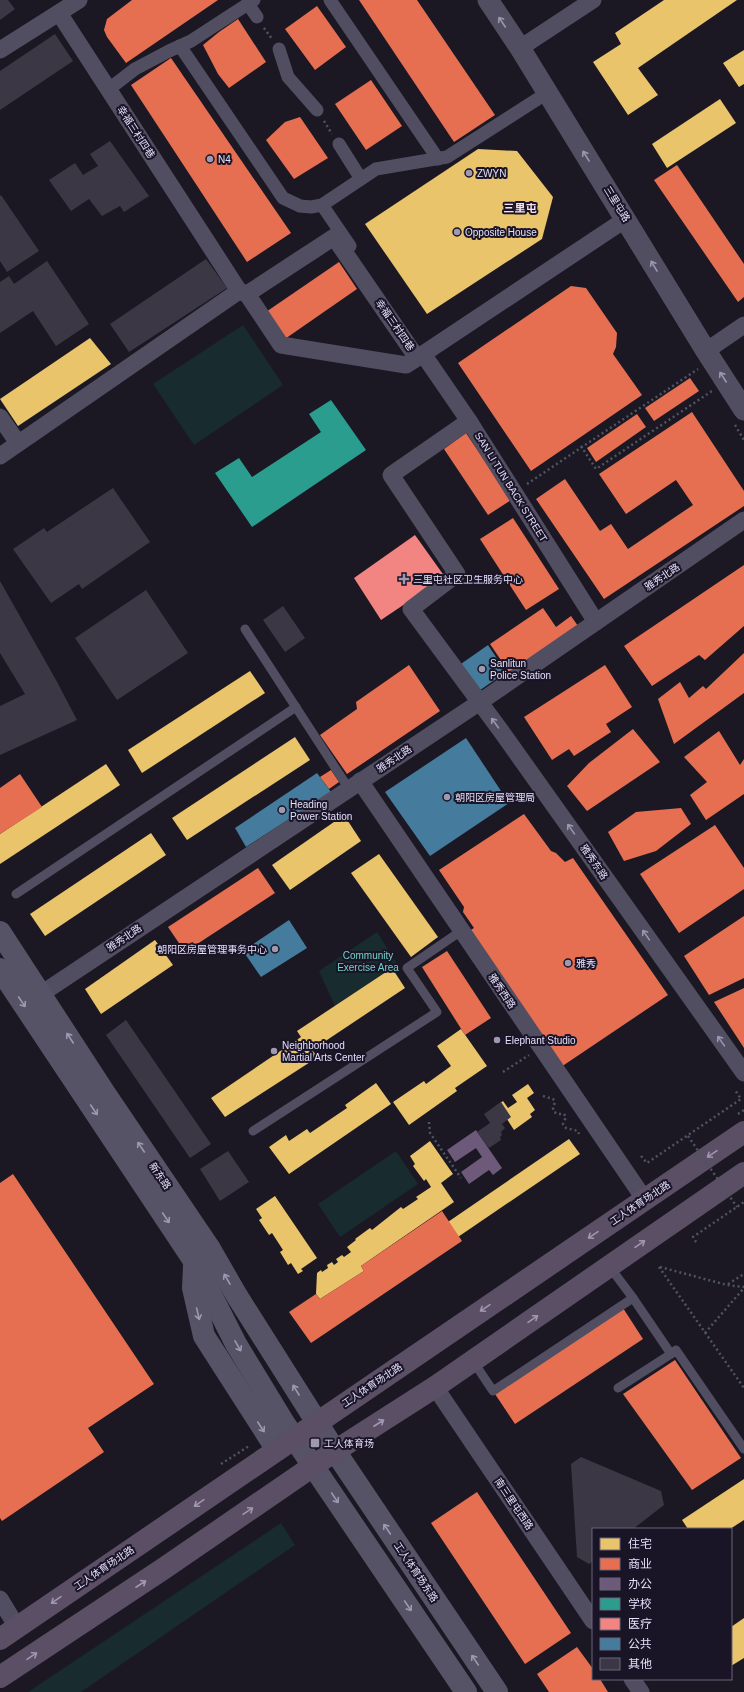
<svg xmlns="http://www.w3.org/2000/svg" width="744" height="1692" font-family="Helvetica,'Noto Sans SC',sans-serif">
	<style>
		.green { fill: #182b2f }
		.homes { fill: #e9c46a }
		.shops { fill: #e76f51 }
		.offices { fill: #6d597a }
		.schools { fill: #2a9d8f }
		.health { fill: #f28482 }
		.public { fill: #457b9d }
		.building { fill: #3b3744 }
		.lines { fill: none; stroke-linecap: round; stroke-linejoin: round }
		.path { stroke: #4d5562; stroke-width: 2.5; stroke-dasharray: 2 3; stroke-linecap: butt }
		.service { stroke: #524e62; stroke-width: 9 }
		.pedestrian { stroke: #524e62; stroke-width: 13 }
		.minor { stroke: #524e62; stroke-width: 17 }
		.tertiary { stroke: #524e62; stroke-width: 21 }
		.secondary { stroke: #565367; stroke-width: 22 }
		.primary { stroke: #5b4f66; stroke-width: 22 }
		.path-bridge { stroke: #4d5562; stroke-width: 2.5; stroke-dasharray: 2 3; stroke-linecap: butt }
		.oneway { stroke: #9c96ae }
		.oneway2 { stroke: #9e99b1 }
		.oneway3 { stroke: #a097b0 }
		.poi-dot { fill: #9e99af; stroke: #1a1427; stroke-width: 1.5 }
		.labels { text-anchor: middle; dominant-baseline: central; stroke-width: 4; stroke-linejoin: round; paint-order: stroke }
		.street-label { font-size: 10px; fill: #e5dffb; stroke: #1a1427 }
		.poi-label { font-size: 10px; fill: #e5dffb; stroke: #1a1427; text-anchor: start }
		.park-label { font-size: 10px; fill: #73d2c7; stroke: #1a1427 }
		.neighbourhood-label { font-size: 11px; font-weight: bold; fill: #fbe0ee; stroke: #1a1427 }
	</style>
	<rect width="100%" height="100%" fill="#1b1823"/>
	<!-- green -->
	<g class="green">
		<path d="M243 325 283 385 194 445 153 384Z"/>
		<path d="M377 932 397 964 335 1006 319 971Z"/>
		<path d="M396 1151 418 1184 340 1237 318 1204Z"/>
		<path d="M281 1523 295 1545 81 1692H28Z"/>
	</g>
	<!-- homes -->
	<g class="homes">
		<path d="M664 0H737L638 68 658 95 628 115 593 62 621 44 615 33Z"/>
		<path d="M744 50V84L739 87 723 63Z"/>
		<path d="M720 99 736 123 667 168 652 144Z"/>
		<path d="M478 149 517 151 553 197 542 239 427 314 365 224Z"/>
		<path d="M90 338 111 364 18 426 0 399Z"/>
		<path d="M250 671 265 693 142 773 128 750Z"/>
		<path d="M295 737 310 760 187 840 172 818Z"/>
		<path d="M106 764 120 785 0 864V834Z"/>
		<path d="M344 815 361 841 290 890 272 865Z"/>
		<path d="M151 833 166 855 45 936 30 914Z"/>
		<path d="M379 854 438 937 411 957 351 873Z"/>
		<path d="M155 940 173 965 101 1014 85 989Z"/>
		<path d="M392 968 405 988 312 1050 318 1057 225 1117 211 1098 301 1037 297 1031Z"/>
		<path d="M461 1029 487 1066 455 1088 457 1091 409 1125 393 1102 424 1081 426 1084 451 1066 437 1046Z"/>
		<path d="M376 1083 391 1104 289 1174 269 1147 286 1135 289 1141 307 1129 310 1133 347 1108 345 1105Z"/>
		<path d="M528 1084 534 1093 527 1098 535 1110 530 1114 532 1117 514 1130 503 1113 497 1117 492 1109 503 1101 508 1108 517 1102 512 1095Z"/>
		<path d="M569 1139 580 1154 455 1239 445 1224Z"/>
		<path d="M430 1141 453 1174 441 1183 454 1202 361 1266 364 1271 320 1299 316 1294 317 1273 321 1270 322 1272 328 1268 327 1265 332 1262 334 1265 338 1262 336 1259 342 1255 344 1257 351 1252 347 1247 356 1240 355 1239 370 1228 372 1230 401 1207 403 1209 418 1199 416 1197 431 1187 426 1179 424 1181 413 1166 415 1164 410 1156Z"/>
		<path d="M275 1196 317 1258 301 1269 303 1271 298 1274 291 1263 288 1265 280 1252 283 1250 272 1233 269 1235 259 1220 262 1218 256 1209Z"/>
		<path d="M744 1479V1520L730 1529H688L682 1520Z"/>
		<path d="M744 1618V1658L731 1666V1627Z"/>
	</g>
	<!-- shops -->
	<g class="shops">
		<path d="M132 0H218L126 63 107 37 104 30 107 19Z"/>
		<path d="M359 0H417L495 115 454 142Z"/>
		<path d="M317 6 346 47 315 70 285 29Z"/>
		<path d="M238 19 266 62 229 88 218 74 203 45 219 32Z"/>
		<path d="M171 58 291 233 247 262 131 85Z"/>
		<path d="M371 80 402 126 366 150 335 104Z"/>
		<path d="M300 117 328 158 294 179 266 140 285 122Z"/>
		<path d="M677 165 744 264V297L738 302 654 180Z"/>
		<path d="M339 262 357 289 282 341 263 314Z"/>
		<path d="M571 286 586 288 617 333 616 347 613 354 642 395 531 471 458 363Z"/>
		<path d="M690 378 699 391 654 421 645 408Z"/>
		<path d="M692 412 744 491V506L604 599 536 499 565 479 600 531 611 524 628 549 693 505 676 480 626 514 599 474Z"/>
		<path d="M637 414 646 427 596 462 587 448Z"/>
		<path d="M466 433 511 500 488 515 444 449Z"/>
		<path d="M513 518 559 589 526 610 480 539Z"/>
		<path d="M744 565V626L705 660 699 655 652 686 624 646Z"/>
		<path d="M543 608 556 627 571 616 578 626 509 672 490 644Z"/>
		<path d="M744 653V693L674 744 658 699 680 682 689 698 703 686 706 689Z"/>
		<path d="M409 665 440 711 347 774 320 735 357 709 356 702Z"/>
		<path d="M605 665 632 707 606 724 611 732 574 756 569 749 552 760 524 717Z"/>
		<path d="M633 729 660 762 587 811 567 786 589 763Z"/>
		<path d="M719 731 740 765 744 759V794L706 820 690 795 707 782 684 757Z"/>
		<path d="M331 770 339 782 329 789 320 777Z"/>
		<path d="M20 774 42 807 0 834V788Z"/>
		<path d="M681 808 691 824 656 851 624 861 608 832 636 812Z"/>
		<path d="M524 814 551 851 556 853 565 862 573 858 668 995 561 1067 469 931 474 928 463 912 464 907 439 870Z"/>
		<path d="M715 825 744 868V889L679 933 640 874Z"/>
		<path d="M258 868 275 893 185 952 168 927Z"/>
		<path d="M744 916V978L709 995 684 956Z"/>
		<path d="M447 951 491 1018 465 1035 422 967Z"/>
		<path d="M744 988V1048L714 1002Z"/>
		<path d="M13 1174 154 1384 88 1428 104 1452 2 1521 0 1518V1183Z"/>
		<path d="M442 1211 462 1241 311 1343 289 1312 316 1294 320 1299 364 1271 361 1266Z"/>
		<path d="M623 1308 643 1339 515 1424 495 1394Z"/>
		<path d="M675 1360 741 1458 692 1490 623 1394Z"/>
		<path d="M477 1492 571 1633 525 1664 431 1523Z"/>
		<path d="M577 1647 593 1669V1679H600L608 1692H549L537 1674Z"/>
	</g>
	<!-- offices -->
	<path class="offices" d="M476 1130 502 1168 493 1175 489 1170 469 1184 461 1172 482 1157 476 1148 455 1162 447 1150Z"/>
	<!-- schools -->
	<path class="schools" d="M331 400 366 450 252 527 215 473 239 458 252 477 321 432 309 414Z"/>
	<!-- health -->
	<path class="health" d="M415 535 445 577 381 620 354 578Z"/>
	<!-- public -->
	<g class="public">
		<path d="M488 645 506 672 476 693 458 666Z"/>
		<path d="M466 738 509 803 430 856 385 792Z"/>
		<path d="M317 773 331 792 246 847 235 828Z"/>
		<path d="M289 920 307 948 261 977 243 951Z"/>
	</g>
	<!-- building -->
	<g class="building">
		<path d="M0 0H8L15 9 0 20Z"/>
		<path d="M55 34 73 61 0 110V71Z"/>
		<path d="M110 141 149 196 124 212 120 206 102 216 89 199 71 211 49 180 75 163 83 175 98 166 90 154Z"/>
		<path d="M1 195 39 251 7 272 0 261V196Z"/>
		<path d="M206 259 227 288 129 352 110 324Z"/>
		<path d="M47 261 89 324 56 346 33 311 0 333V282L9 276 14 284Z"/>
		<path d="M113 488 150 542 82 589 79 584 51 603 13 549 44 528 47 532Z"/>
		<path d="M0 581 56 680 77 720 0 755V706L25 694 0 653Z"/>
		<path d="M146 590 188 653 117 700 75 638Z"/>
		<path d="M283 606 305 638 285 652 263 620Z"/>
		<path d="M126 1020 211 1144 190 1158 106 1035Z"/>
		<path d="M501 1102 511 1117 502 1124 505 1128 501 1132 502 1135 500 1137 501 1140 489 1148 477 1132 490 1123 484 1114Z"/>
		<path d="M228 1151 249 1182 220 1201 200 1169Z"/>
		<path d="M581 1457 661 1491 664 1505 633 1529H593V1561L589 1564 577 1557 571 1464Z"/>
	</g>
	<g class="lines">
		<!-- path -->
		<g class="path">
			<path d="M264 28 272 39"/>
			<path d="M324 121 332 134"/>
			<path d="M735 425 744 440"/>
			<path d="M581 446 596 469 712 391"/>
			<path d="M527 484 698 369"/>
			<path d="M503 1072 529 1055"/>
			<path d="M543 1096 553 1099 555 1102 553 1108 554 1112 558 1114H564L566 1117 563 1124 566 1128 578 1131 579 1134"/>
			<path d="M738 1114 744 1110"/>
			<path d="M429 1122 430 1133 461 1178"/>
			<path d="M641 1156 647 1163 741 1099 735 1090"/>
			<path d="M696 1242 693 1237 744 1202"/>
			<path d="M659 1267 744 1388"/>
			<path d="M660 1267 727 1285 744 1287"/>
			<path d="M728 1284 744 1274"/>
			<path d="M705 1333 744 1288"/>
			<path d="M221 1464 249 1446"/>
		</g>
		<!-- service -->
		<g class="service">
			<path d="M245 629 349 789"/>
			<path d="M16 894 296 707"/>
			<path d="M253 1131 437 1012 407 968 461 931"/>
			<path d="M671 1354 676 1350 744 1449"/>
			<path d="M473 1361 493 1391 633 1298 609 1266"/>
			<path d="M618 1388 671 1354 633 1298"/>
		</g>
		<!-- pedestrian -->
		<g class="pedestrian">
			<path d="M330 0 438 159"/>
			<path d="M248 4 257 17"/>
			<path d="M180 46 283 198 300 206 311 207 322 205 376 169 447 157 547 93"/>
			<path d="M279 49 288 77 317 110"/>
			<path d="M109 89 135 69 169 51 191 41 254 0"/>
			<path d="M339 144 361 179"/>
			<path d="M322 205 350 246"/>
		</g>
		<!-- minor -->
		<g class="minor">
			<path d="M59 13 239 291 247 294 334 237 417 358 626 219"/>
			<path d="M520 48 593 0"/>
			<path d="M0 50 79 0"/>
			<path d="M247 294 281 345 406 365 417 358"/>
			<path d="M706 351 744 325"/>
			<path d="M423 354 469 421 596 622"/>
			<path d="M0 417 18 443"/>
			<path d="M469 421 391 475 457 574 411 609 501 731 744 1073"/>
			<path d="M0 456 239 291"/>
			<path d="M360 781 645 1200"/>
			<path d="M41 994 480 702 744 520"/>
			<path d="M435 1387 593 1621"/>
			<path d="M0 1599 17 1627"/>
			<path d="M632 1679 641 1692"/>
		</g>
		<!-- tertiary -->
		<path class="tertiary" d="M488 0 520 48 706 351 744 410"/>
		<!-- secondary -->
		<g class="secondary">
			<path d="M0 932 104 1092 210 1249 237 1296 335 1451 497 1692"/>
			<path d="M0 969 194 1261 236 1344 284 1423 466 1692"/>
			<path d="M194 1266 193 1288 204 1336 277 1450"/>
		</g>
		<!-- primary -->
		<g class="primary">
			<path d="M0 1639 744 1132"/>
			<path d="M0 1677 163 1569 335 1451 435 1387 744 1173"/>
		</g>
		<!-- path-bridge -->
		<path class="path-bridge" d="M688 1136 737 1207"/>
	</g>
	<!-- one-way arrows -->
	<defs><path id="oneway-shaft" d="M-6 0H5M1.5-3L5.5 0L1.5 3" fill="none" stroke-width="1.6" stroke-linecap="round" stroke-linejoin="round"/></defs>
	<g class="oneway">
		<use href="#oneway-shaft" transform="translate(502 22) rotate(-124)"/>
		<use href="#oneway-shaft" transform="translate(586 156) rotate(-122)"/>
		<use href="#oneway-shaft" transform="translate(654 266) rotate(-121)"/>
		<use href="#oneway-shaft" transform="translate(723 377) rotate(-123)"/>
		<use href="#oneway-shaft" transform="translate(495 723) rotate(-126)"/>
		<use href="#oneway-shaft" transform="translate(571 829) rotate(-125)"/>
		<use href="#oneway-shaft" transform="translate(646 935) rotate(-125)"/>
		<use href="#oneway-shaft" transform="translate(721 1041) rotate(-125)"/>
	</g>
	<g class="oneway2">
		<use href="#oneway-shaft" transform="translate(22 1002) rotate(56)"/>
		<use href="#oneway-shaft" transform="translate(70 1038) rotate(-123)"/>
		<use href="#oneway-shaft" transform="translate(94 1110) rotate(56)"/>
		<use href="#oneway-shaft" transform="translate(141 1147) rotate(-124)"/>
		<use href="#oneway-shaft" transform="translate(166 1218) rotate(56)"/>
		<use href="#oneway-shaft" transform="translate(227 1279) rotate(-120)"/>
		<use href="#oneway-shaft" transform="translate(198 1314) rotate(77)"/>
		<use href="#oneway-shaft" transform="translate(238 1346) rotate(60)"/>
		<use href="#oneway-shaft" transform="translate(296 1390) rotate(-122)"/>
		<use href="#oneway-shaft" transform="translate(261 1427) rotate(57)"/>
		<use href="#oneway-shaft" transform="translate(335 1498) rotate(56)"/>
		<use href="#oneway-shaft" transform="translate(387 1529) rotate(-124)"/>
		<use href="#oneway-shaft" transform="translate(408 1606) rotate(56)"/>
		<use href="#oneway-shaft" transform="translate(475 1660) rotate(-124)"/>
	</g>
	<g class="oneway3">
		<use href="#oneway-shaft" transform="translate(712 1154) rotate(146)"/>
		<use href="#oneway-shaft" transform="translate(593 1235) rotate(146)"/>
		<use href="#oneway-shaft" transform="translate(640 1244) rotate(-35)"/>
		<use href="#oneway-shaft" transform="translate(485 1308) rotate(146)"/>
		<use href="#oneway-shaft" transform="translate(533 1319) rotate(-35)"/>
		<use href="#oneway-shaft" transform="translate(379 1423) rotate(-33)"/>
		<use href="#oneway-shaft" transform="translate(199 1503) rotate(145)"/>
		<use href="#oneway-shaft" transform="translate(248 1511) rotate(-34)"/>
		<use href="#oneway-shaft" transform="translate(141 1584) rotate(-33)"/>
		<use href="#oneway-shaft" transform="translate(56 1600) rotate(145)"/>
		<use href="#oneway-shaft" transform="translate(32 1656) rotate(-34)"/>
	</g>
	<!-- markers -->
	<g class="poi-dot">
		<circle cx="210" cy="159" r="4"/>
		<circle cx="469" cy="173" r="4"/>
		<circle cx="457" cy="232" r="4"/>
		<path d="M402 573h4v4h4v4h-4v4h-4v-4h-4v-4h4z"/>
		<circle cx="482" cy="669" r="4"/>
		<circle cx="447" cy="797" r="4"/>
		<circle cx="282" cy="810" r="4"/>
		<circle cx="275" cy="949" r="4"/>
		<circle cx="568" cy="963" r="4"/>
		<circle cx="497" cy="1040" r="4"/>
		<circle cx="274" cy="1051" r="4"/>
		<rect x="310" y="1438" width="10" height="10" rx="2"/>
	</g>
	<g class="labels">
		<!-- street labels -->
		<g class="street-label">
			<text transform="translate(136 132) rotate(57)">幸福三村四巷</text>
			<text transform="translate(617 204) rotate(58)">三里屯路</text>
			<text transform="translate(395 325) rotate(55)">幸福三村四巷</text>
			<text transform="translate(511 487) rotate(58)">SAN LI TUN BACK STREET</text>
			<text transform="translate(662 577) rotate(-34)">雅秀北路</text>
			<text transform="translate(394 759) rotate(-34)">雅秀北路</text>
			<text transform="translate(594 862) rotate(55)">雅秀东路</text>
			<text transform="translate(124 938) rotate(-34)">雅秀北路</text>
			<text transform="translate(502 991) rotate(56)">雅秀西路</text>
			<text transform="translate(160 1176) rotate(56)">新东路</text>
			<text transform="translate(640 1203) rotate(-34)">工人体育场北路</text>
			<text transform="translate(372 1385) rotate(-34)">工人体育场北路</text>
			<text transform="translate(514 1504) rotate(56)">南三里屯西路</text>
			<text transform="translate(104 1568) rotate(-34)">工人体育场北路</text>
			<text transform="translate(416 1572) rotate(56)">工人体育场东路</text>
		</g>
		<!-- poi labels -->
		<g class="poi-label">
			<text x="218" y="159">N4</text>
			<text x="477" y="173">ZWYN</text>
			<text x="465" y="232">Opposite House</text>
			<text x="413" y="579">三里屯社区卫生服务中心</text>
			<text x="490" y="663">Sanlitun<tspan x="490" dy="12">Police Station</tspan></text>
			<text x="455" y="797">朝阳区房屋管理局</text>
			<text x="290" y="804">Heading<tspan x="290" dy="12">Power Station</tspan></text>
			<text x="267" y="949" text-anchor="end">朝阳区房屋管理事务中心</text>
			<text x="576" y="963">雅秀</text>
			<text x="505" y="1040">Elephant Studio</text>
			<text x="282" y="1045">Neighborhood<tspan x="282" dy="12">Martial Arts Center</tspan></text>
			<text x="324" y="1443">工人体育场</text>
		</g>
		<!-- park labels -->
		<g class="park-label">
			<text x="368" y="955">Community<tspan x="368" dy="12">Exercise Area</tspan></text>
		</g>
		<!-- neighbourhood labels -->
		<g class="neighbourhood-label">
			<text x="520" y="208">三里屯</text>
		</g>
	</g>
	<!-- legend -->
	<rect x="592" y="1528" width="140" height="152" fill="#1a1427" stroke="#6b657c"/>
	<rect x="600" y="1538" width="20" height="12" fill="#e9c46a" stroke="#6b657c"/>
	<text x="628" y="1548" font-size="12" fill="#e5dffb">住宅</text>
	<rect x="600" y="1558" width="20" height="12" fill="#e76f51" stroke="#6b657c"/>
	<text x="628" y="1568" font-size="12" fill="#e5dffb">商业</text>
	<rect x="600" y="1578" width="20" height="12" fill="#6d597a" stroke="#6b657c"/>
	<text x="628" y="1588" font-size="12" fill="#e5dffb">办公</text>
	<rect x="600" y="1598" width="20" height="12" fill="#2a9d8f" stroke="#6b657c"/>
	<text x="628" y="1608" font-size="12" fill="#e5dffb">学校</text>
	<rect x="600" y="1618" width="20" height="12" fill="#f28482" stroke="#6b657c"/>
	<text x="628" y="1628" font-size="12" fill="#e5dffb">医疗</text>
	<rect x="600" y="1638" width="20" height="12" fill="#457b9d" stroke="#6b657c"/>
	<text x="628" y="1648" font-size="12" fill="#e5dffb">公共</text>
	<rect x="600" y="1658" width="20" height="12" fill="#3b3744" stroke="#6b657c"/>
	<text x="628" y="1668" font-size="12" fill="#e5dffb">其他</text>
</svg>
